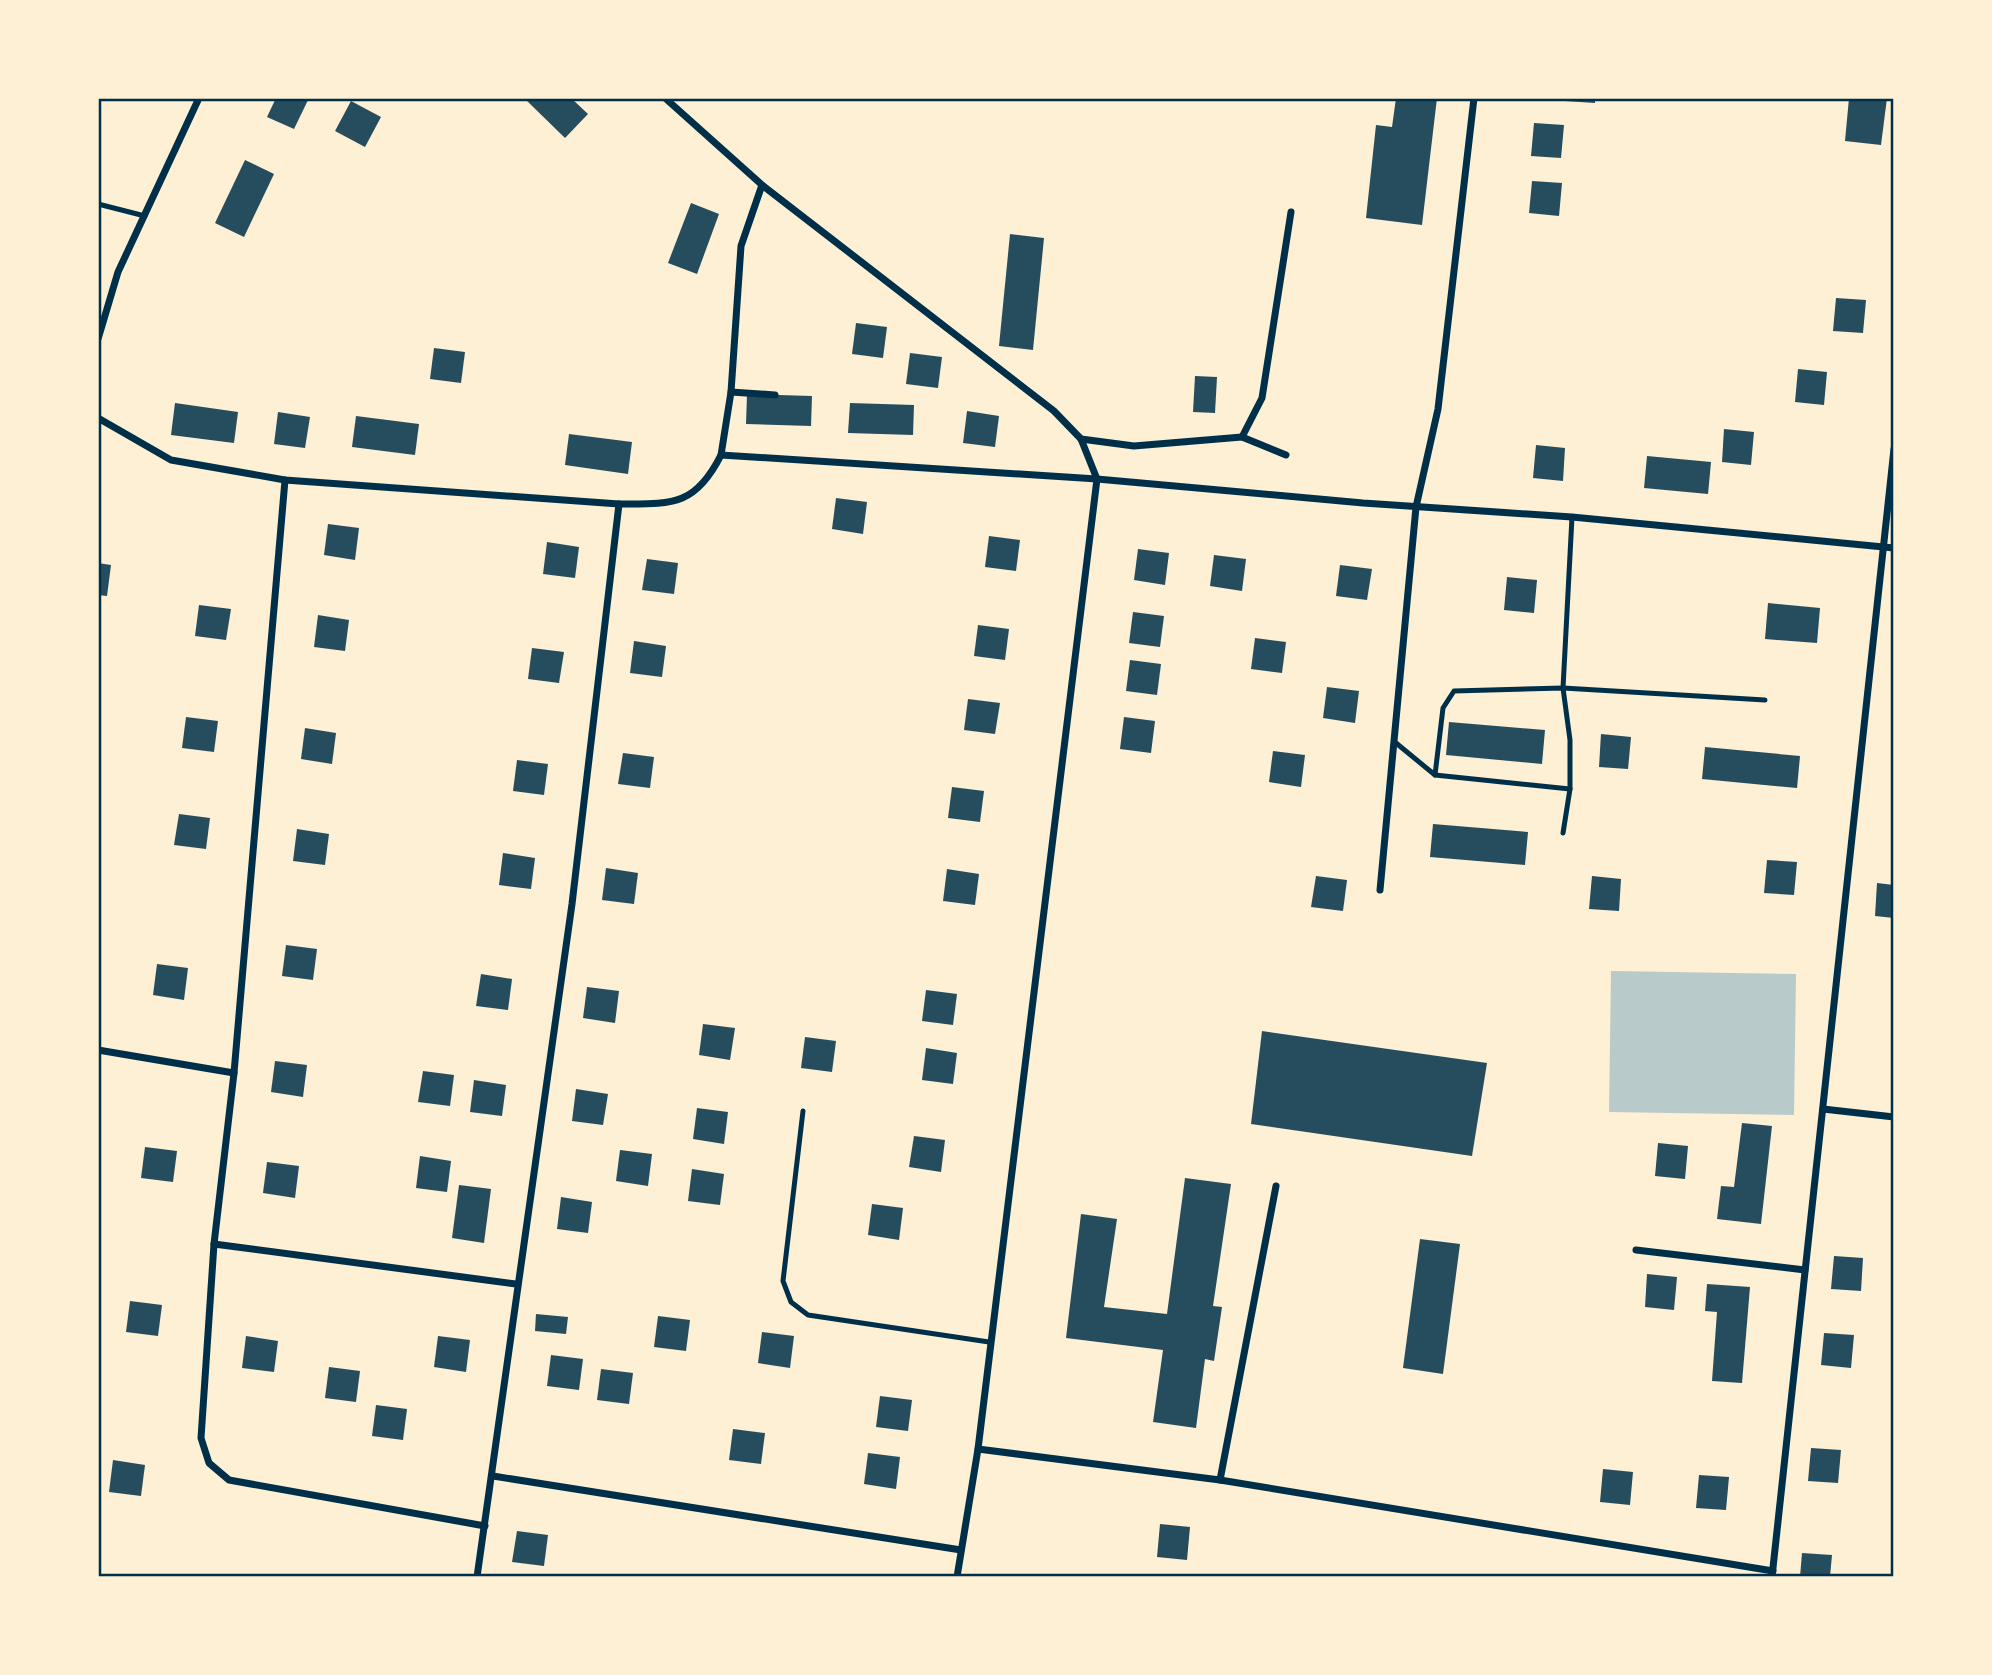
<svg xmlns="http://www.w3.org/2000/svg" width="1992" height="1675" font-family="'PT Sans',sans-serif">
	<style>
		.green { fill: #b9caca }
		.building { fill: #264d5e }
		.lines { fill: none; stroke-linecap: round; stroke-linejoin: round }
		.service { stroke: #003049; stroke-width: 5 }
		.minor { stroke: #003049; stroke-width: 7 }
		.neatline { fill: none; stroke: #003049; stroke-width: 2.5 }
	</style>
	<rect width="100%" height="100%" fill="#fdf0d5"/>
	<!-- green -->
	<path class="green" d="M1611 971 1796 974 1794 1115 1609 1112Z"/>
	<!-- building -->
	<g class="building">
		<path d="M276 98H309L294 129 267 117Z"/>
		<path d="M524 98H571L588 114 565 138Z"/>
		<path d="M1396 98H1437L1422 225 1366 218 1376 125 1392 127Z"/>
		<path d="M1565 98H1595V103L1565 101Z"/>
		<path d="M1849 98H1887L1881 145 1845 141Z"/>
		<path d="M351 101 381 117 365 147 335 131Z"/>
		<path d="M1534 123 1564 125 1561 158 1531 156Z"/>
		<path d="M245 160 274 174 244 237 215 223Z"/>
		<path d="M1532 181 1562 183 1559 216 1529 213Z"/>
		<path d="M691 203 719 214 697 274 668 263Z"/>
		<path d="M1010 234 1044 238 1033 350 999 346Z"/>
		<path d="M1836 298 1866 300 1863 333 1833 331Z"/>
		<path d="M856 323 887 327 883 358 852 354Z"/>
		<path d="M434 348 465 352 461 383 430 379Z"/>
		<path d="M910 353 942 357 938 388 906 384Z"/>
		<path d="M1798 369 1827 372 1824 405 1795 402Z"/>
		<path d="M1195 376 1217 377 1215 413 1193 412Z"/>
		<path d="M747 394 812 396 811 426 746 424Z"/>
		<path d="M175 403 238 412 234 443 171 435Z"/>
		<path d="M850 403 914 405 913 435 848 433Z"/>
		<path d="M967 411 999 416 995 447 963 443Z"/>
		<path d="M278 412 310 417 305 448 274 444Z"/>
		<path d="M356 416 419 424 415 455 352 447Z"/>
		<path d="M1724 429 1754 432 1751 465 1722 462Z"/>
		<path d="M569 434 632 442 628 474 565 465Z"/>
		<path d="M1536 445 1565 448 1563 481 1533 478Z"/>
		<path d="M1647 456 1711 462 1708 494 1644 488Z"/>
		<path d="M836 498 867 502 863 534 832 529Z"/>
		<path d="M328 524 359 528 355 560 324 555Z"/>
		<path d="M989 536 1020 540 1016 571 985 567Z"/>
		<path d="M547 542 579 547 575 578 543 574Z"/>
		<path d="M1138 549 1169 553 1165 585 1134 580Z"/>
		<path d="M1214 555 1246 559 1242 591 1210 586Z"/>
		<path d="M647 559 678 563 674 594 642 590Z"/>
		<path d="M98 563 111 565 107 596 98 595Z"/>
		<path d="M1340 565 1372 569 1367 600 1336 596Z"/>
		<path d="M1507 577 1537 580 1534 613 1504 610Z"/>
		<path d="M1768 603 1820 608 1817 643 1765 639Z"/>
		<path d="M199 605 231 609 226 640 195 636Z"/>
		<path d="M1133 612 1164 616 1160 647 1129 643Z"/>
		<path d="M318 615 349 620 345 651 314 647Z"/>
		<path d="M978 625 1009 629 1005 660 974 656Z"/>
		<path d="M1255 638 1286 642 1282 673 1251 669Z"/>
		<path d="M634 641 666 646 662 677 630 673Z"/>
		<path d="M532 648 564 652 559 683 528 679Z"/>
		<path d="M1130 660 1161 664 1157 695 1126 691Z"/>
		<path d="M1327 687 1359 691 1355 723 1323 718Z"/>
		<path d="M968 699 1000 703 995 734 964 730Z"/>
		<path d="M186 717 218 721 214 752 182 748Z"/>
		<path d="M1124 717 1155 721 1151 753 1120 749Z"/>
		<path d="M1449 722 1545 730 1542 764 1446 755Z"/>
		<path d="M305 728 336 733 332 764 301 759Z"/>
		<path d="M1601 734 1631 737 1628 769 1599 767Z"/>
		<path d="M1705 747 1800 756 1797 788 1702 779Z"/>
		<path d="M1273 751 1305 755 1301 787 1269 782Z"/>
		<path d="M623 753 654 757 650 788 618 784Z"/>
		<path d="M517 760 548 764 544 795 513 791Z"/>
		<path d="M952 787 984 791 980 822 948 818Z"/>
		<path d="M179 814 210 818 206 849 174 845Z"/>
		<path d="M1433 824 1528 832 1525 865 1430 857Z"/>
		<path d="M297 829 329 834 325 865 293 861Z"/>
		<path d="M503 853 535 858 531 889 499 885Z"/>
		<path d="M1767 860 1797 862 1794 895 1764 893Z"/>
		<path d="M606 868 638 873 634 904 602 900Z"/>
		<path d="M947 869 979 874 975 905 943 901Z"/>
		<path d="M1316 876 1347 880 1343 911 1311 907Z"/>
		<path d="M1592 876 1621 879 1619 911 1589 909Z"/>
		<path d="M1877 883 1894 885V918L1875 916Z"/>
		<path d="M286 945 317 949 313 980 282 976Z"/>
		<path d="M157 964 188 968 184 1000 153 995Z"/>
		<path d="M481 974 512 979 508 1010 476 1006Z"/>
		<path d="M587 987 619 991 615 1023 583 1018Z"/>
		<path d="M926 990 957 994 953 1025 922 1021Z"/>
		<path d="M703 1024 735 1028 730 1060 699 1055Z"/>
		<path d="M1262 1031 1487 1063 1472 1156 1251 1124Z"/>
		<path d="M805 1037 836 1041 832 1072 801 1068Z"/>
		<path d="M926 1048 957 1053 953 1084 922 1080Z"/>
		<path d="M275 1061 307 1065 303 1097 271 1092Z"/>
		<path d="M423 1071 454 1075 450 1106 418 1102Z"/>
		<path d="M474 1080 506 1085 502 1116 470 1112Z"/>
		<path d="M576 1089 608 1094 603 1125 572 1121Z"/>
		<path d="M697 1108 728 1112 724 1144 693 1139Z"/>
		<path d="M1742 1123 1772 1126 1761 1224 1717 1219 1721 1186 1734 1187Z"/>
		<path d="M914 1136 945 1140 941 1172 909 1167Z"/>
		<path d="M1658 1143 1688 1146 1685 1179 1655 1176Z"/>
		<path d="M145 1147 177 1151 173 1182 141 1178Z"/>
		<path d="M620 1150 652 1154 648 1186 616 1181Z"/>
		<path d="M420 1156 451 1161 447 1192 416 1188Z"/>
		<path d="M267 1162 299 1166 295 1198 263 1193Z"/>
		<path d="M692 1169 724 1174 720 1205 688 1201Z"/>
		<path d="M1185 1178 1231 1184 1213 1306 1222 1307 1214 1361 1205 1359 1196 1428 1153 1422 1163 1350 1066 1338 1081 1214 1117 1219 1104 1307 1167 1314Z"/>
		<path d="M459 1185 491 1189 484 1243 452 1238Z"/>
		<path d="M561 1197 592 1202 588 1233 557 1229Z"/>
		<path d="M872 1204 903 1208 899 1240 868 1235Z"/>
		<path d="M1420 1239 1460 1244 1443 1374 1403 1368Z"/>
		<path d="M1834 1256 1863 1258 1861 1291 1831 1289Z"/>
		<path d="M1647 1274 1677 1277 1674 1310 1645 1307Z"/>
		<path d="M1707 1284 1750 1287 1742 1383 1712 1381 1717 1312 1705 1311Z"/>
		<path d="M130 1301 162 1305 158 1336 126 1332Z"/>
		<path d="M536 1314 568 1317 566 1334 535 1331Z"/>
		<path d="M658 1316 690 1320 686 1351 654 1347Z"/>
		<path d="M762 1332 794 1336 790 1368 758 1363Z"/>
		<path d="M1824 1333 1854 1335 1851 1368 1821 1365Z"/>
		<path d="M246 1336 278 1341 274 1372 242 1368Z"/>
		<path d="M438 1336 470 1340 466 1372 434 1367Z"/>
		<path d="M551 1355 583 1359 579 1390 547 1386Z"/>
		<path d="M329 1367 360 1371 356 1402 325 1398Z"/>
		<path d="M601 1369 633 1373 629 1404 597 1400Z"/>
		<path d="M880 1396 912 1400 908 1431 876 1427Z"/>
		<path d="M376 1405 407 1409 403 1440 372 1436Z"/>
		<path d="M733 1429 765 1433 761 1464 729 1460Z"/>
		<path d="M1811 1448 1841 1450 1838 1483 1808 1481Z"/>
		<path d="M868 1453 900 1457 896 1489 864 1484Z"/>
		<path d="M113 1460 145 1465 141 1496 109 1492Z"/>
		<path d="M1603 1469 1633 1472 1630 1505 1600 1502Z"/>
		<path d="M1699 1475 1729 1477 1726 1510 1696 1508Z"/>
		<path d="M1160 1524 1190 1527 1187 1560 1157 1557Z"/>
		<path d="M517 1531 548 1535 544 1566 512 1562Z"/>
		<path d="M1802 1553 1832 1555 1830 1577H1800Z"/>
	</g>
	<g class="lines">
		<!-- service -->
		<g class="service">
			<path d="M98 204 145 216"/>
			<path d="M1396 743 1435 775 1570 789V740L1563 688 1572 517"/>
			<path d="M1435 775 1443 708 1454 691 1563 688 1765 700"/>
			<path d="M1563 833 1570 789"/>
			<path d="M803 1111 783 1281 791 1302 808 1315 989 1342"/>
		</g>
		<!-- minor -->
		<g class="minor">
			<path d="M665 98 762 185 1054 411 1081 439 1097 479 978 1449 957 1577"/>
			<path d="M98 339 118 272 199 98"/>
			<path d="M731 392 775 395"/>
			<path d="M98 418 171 460 285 480 619 504C671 504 695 507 721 455L1097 479 1363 503 1572 517 1894 548"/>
			<path d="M1081 439 1134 446 1242 437"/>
			<path d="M721 455 731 392 741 246 762 185"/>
			<path d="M1286 455 1242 437 1262 398 1291 212"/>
			<path d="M285 480 234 1073 214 1244 201 1438 209 1463 229 1480 485 1526"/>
			<path d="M1380 890 1416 507 1438 409 1474 98"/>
			<path d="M98 1050 234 1073"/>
			<path d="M1823 1109 1894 1117"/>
			<path d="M214 1244 516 1284"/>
			<path d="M1636 1250 1805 1270"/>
			<path d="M978 1449 1220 1480 1773 1571"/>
			<path d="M493 1476 961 1550"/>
			<path d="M1220 1480 1276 1186"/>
			<path d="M477 1577 572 904 619 504"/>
			<path d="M1772 1577 1894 449"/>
		</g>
	</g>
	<!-- border -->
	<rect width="1992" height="1675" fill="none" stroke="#fdf0d5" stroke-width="200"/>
	<rect x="100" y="100" width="1792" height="1475" class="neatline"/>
</svg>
